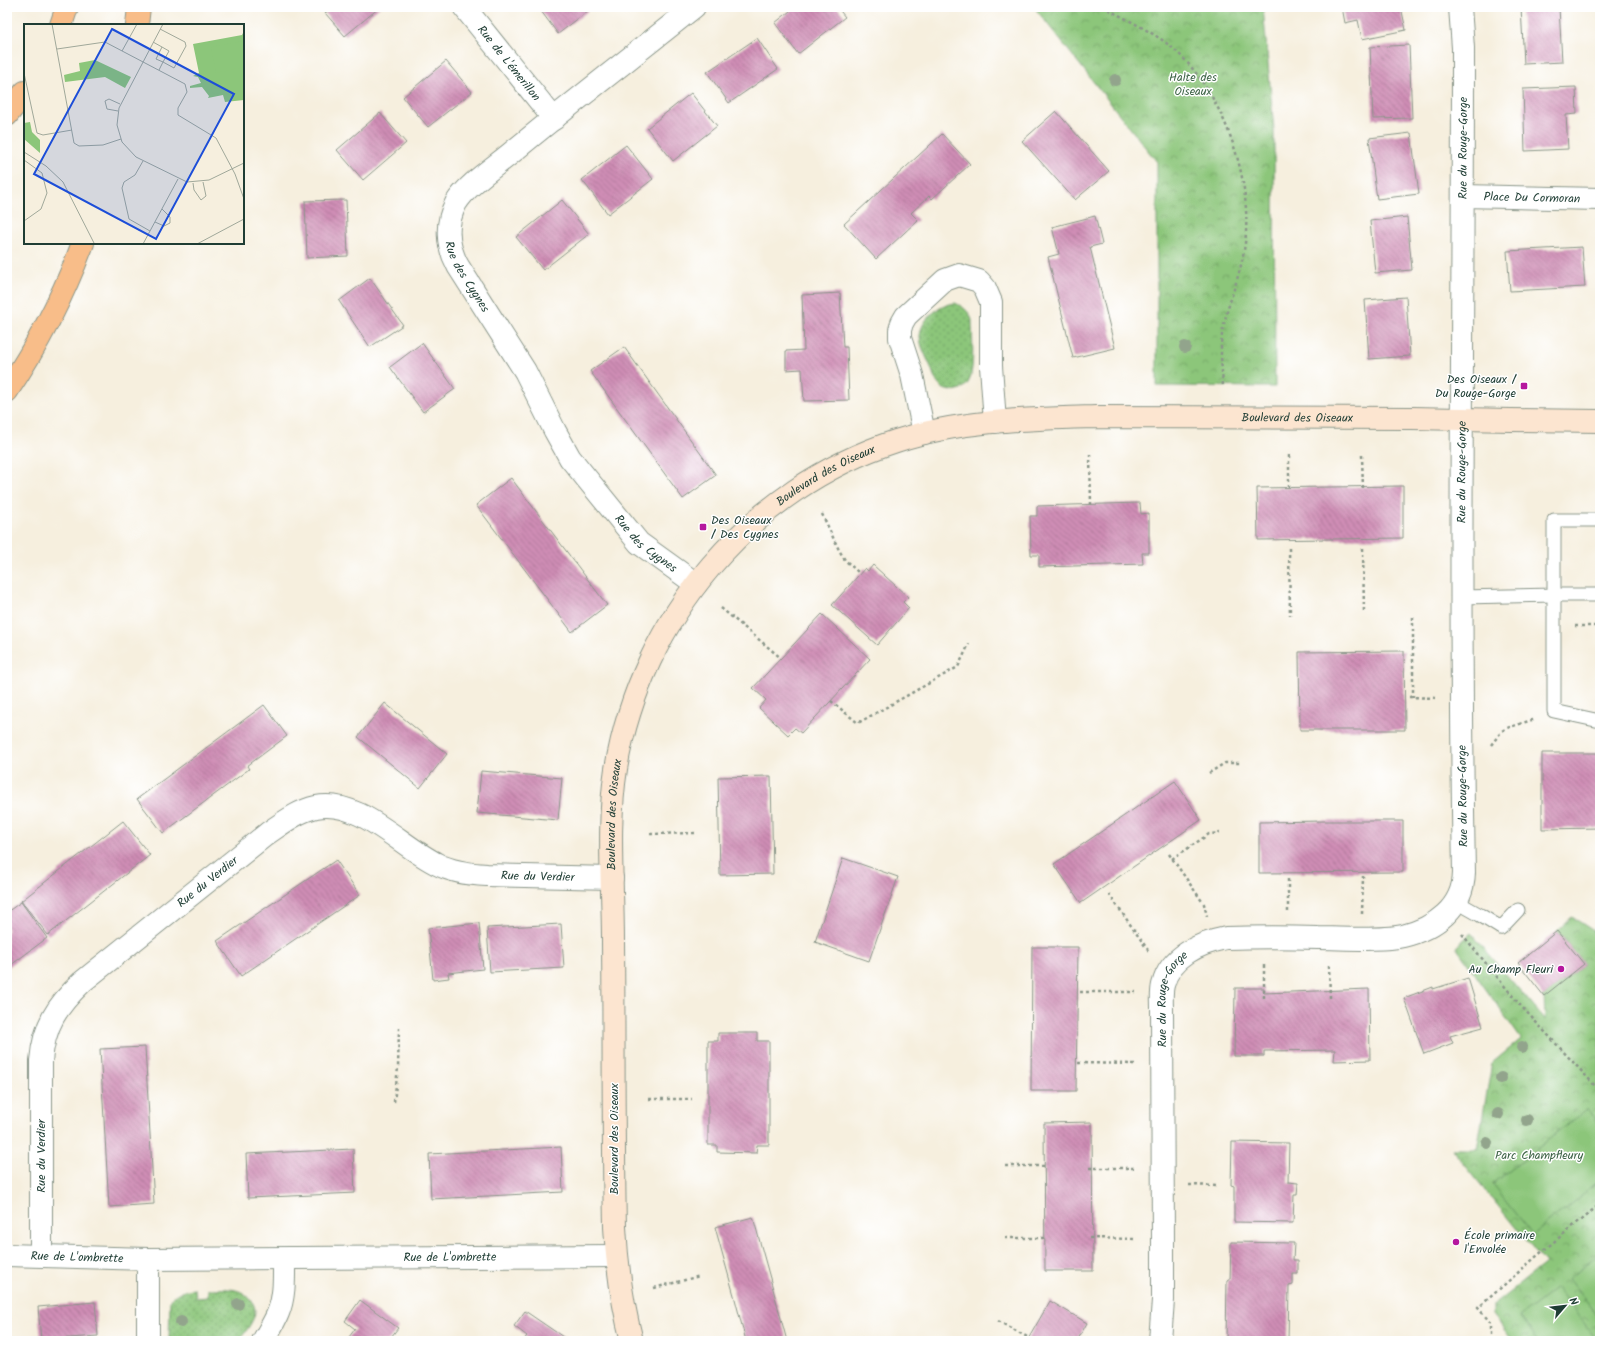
<svg xmlns="http://www.w3.org/2000/svg" width="1607" height="1348" font-family="Kalam,sans-serif">
	<style>
		.grass { fill: url(#grass-dots); stroke: #568257 }
		.park { fill: url(#park-crowns); stroke: #568257 }
		.pitch { fill: #8cc67a; stroke: #568257 }
		.building { fill: url(#building-back-hatch) }
		.lines { fill: none; stroke-linecap: round; stroke-linejoin: round }
		.lane-casing { stroke: #8a9689; stroke-width: 15 }
		.street-casing { stroke: #8a9689; stroke-width: 24 }
		.secondary-casing { stroke: #8a9689; stroke-width: 24 }
		.primary-casing { stroke: #8a9689; stroke-width: 24 }
		.highway-casing { stroke: #8a9689; stroke-width: 24 }
		.path { stroke: #8a9689; stroke-width: 2.5; stroke-dasharray: 3 3; stroke-linecap: butt }
		.lane { stroke: #fff; stroke-width: 13 }
		.street { stroke: #fff; stroke-width: 22 }
		.secondary { stroke: #fce5d0; stroke-width: 22 }
		.primary { stroke: #f8bd89; stroke-width: 22 }
		.highway { stroke: #f8bd89; stroke-width: 22 }
		.tree { fill: #92a48c }
		.poi-dot { fill: #b5179e; stroke: #fff; stroke-width: 1.5 }
		.labels { text-anchor: middle; dominant-baseline: central; stroke-width: 3; stroke-linejoin: round; paint-order: stroke }
		.street-label { font-size: 12px; fill: #1f3d34; stroke: #fff }
		.park-label { font-size: 12px; fill: #406649; stroke: #fff }
		.poi-label { font-size: 12px; fill: #1f3d34; stroke: #fff; text-anchor: end }
		.inset-road { fill: none; stroke: #a0a89a; stroke-width: 1 }
		.view { fill: #1d4ed8; fill-opacity: 0.15; stroke: #1d4ed8; stroke-width: 2 }
		.inset-edge { fill: none; stroke: #1f3d34; stroke-width: 2 }
	</style>
	<defs>
		<pattern id="grass-dots" width="8" height="8" patternUnits="userSpaceOnUse"><rect width="8" height="8" fill="#8cc67a"/><path d="M2 2h.1M6 6h.1" fill="none" stroke="#72a265" stroke-width="1.8" stroke-linecap="round"/></pattern>
		<pattern id="park-crowns" width="20" height="18" patternUnits="userSpaceOnUse"><rect width="20" height="18" fill="#8cc67a"/><path d="M2 6a3 3 0 1 1 6 0M12 15a3 3 0 1 1 6 0" fill="none" stroke="#72a265"/></pattern>
		<pattern id="building-back-hatch" width="6" height="6" patternUnits="userSpaceOnUse"><rect width="6" height="6" fill="#cf8db5"/><path d="M-1 5l2 2M0 0l6 6M5-1l2 2" fill="none" stroke="#a77494"/></pattern>
	</defs>
	<rect width="100%" height="100%" fill="#fff"/>
	<filter id="ink" filterUnits="userSpaceOnUse"><feTurbulence type="fractalNoise" baseFrequency=".025" numOctaves="2"/><feDisplacementMap in="SourceGraphic" scale="8" xChannelSelector="R" yChannelSelector="G"/><feConvolveMatrix kernelMatrix="1 2 1 2 8 2 1 2 1" color-interpolation-filters="sRGB"/></filter>
	<filter id="wash" filterUnits="userSpaceOnUse"><feTurbulence type="fractalNoise" baseFrequency=".012" numOctaves="4" result="noise"/><feDisplacementMap in="SourceGraphic" scale="16" xChannelSelector="R" yChannelSelector="G"/><feGaussianBlur stdDeviation="0.9" result="paint"/><feColorMatrix in="noise" values="0 0 0 0 0 0 0 0 0 0 0 0 0 0 0 0 0 1.4 0 .05"/><feComposite in="paint" operator="in"/></filter>
	<g filter="url(#wash)">
		<rect width="100%" height="100%" fill="#f6efde"/>
		<!-- grass -->
		<g class="grass">
			<path d="M955 303C964 307 969 311 972 320 972 335 975 368 969 381 965 391 949 394 941 387 935 382 933 372 930 365 926 356 920 346 920 336 921 318 940 305 955 303Z"/>
			<path d="M195 1289 196 1298 208 1297V1289C224 1289 240 1286 251 1300 253 1303 255 1307 255 1311 255 1321 244 1333 239 1341H169L170 1300C178 1292 184 1290 195 1289Z"/>
		</g>
		<!-- park -->
		<g class="park">
			<path d="M1034 7H1263L1274 130 1275 387 1157 386V162Z"/>
			<path d="M1572 917 1600 935V1341H1513L1492 1314V1306L1545 1264 1452 1149H1477L1492 1063 1521 1039 1456 947 1471 933 1545 1020 1544 996 1584 964 1557 931Z"/>
		</g>
		<!-- pitch -->
		<g class="pitch">
			<path d="M1587 1109 1600 1126V1180L1533 1235 1493 1184Z"/>
			<path d="M1600 1253V1318L1569 1279Z"/>
			<path d="M1556 1288 1598 1341H1538L1519 1317Z"/>
		</g>
		<g id="blocks">
			<!-- building -->
			<g class="building">
				<path d="M333 7H380L345 36 325 13Z"/>
				<path d="M538 7H593L558 34Z"/>
				<path d="M795 7H837L845 17 798 54 775 23Z"/>
				<path d="M1342 7H1401L1406 30 1362 39 1358 20 1345 23Z"/>
				<path d="M1521 7H1559L1562 62 1524 64Z"/>
				<path d="M757 38 778 69 729 103 707 72Z"/>
				<path d="M1409 45 1412 118 1373 119 1370 47Z"/>
				<path d="M446 61 472 92 428 127 403 97Z"/>
				<path d="M1576 87 1577 114 1566 115 1568 149 1525 151 1523 89Z"/>
				<path d="M691 93 717 126 673 161 647 128Z"/>
				<path d="M1056 111 1109 171 1075 200 1022 141Z"/>
				<path d="M380 113 406 143 363 180 337 150Z"/>
				<path d="M1411 133 1419 194 1377 199 1369 138Z"/>
				<path d="M942 134 970 164 932 199 929 196 911 213 918 220 876 259 844 224Z"/>
				<path d="M626 145 653 179 608 214 582 180Z"/>
				<path d="M346 200 348 256 307 258 305 201Z"/>
				<path d="M562 200 589 234 543 270 516 237Z"/>
				<path d="M1095 216 1102 244 1090 247 1115 348 1073 358 1048 257 1059 254 1052 227Z"/>
				<path d="M1407 217 1412 270 1375 273 1370 221Z"/>
				<path d="M1582 247 1585 287 1510 291 1507 251Z"/>
				<path d="M370 278 403 325 370 347 339 301Z"/>
				<path d="M840 293 843 347H847L849 400 804 401 802 369 786 370V351L804 350 802 295Z"/>
				<path d="M1406 297 1410 356 1369 359 1365 300Z"/>
				<path d="M422 343 455 389 423 412 390 367Z"/>
				<path d="M624 347 716 475 683 499 590 371Z"/>
				<path d="M511 478 607 605 572 632 476 505Z"/>
				<path d="M1403 486V538L1258 540 1257 488Z"/>
				<path d="M1140 503 1141 514 1149 513V553H1142L1143 564 1039 567V555H1031L1030 516H1037V506Z"/>
				<path d="M873 565 908 597 903 602 909 608 877 645 832 605 865 568 868 571Z"/>
				<path d="M822 614 870 659 801 733 795 728 788 735 759 708 766 700 753 688Z"/>
				<path d="M1404 651 1405 730H1300L1299 652Z"/>
				<path d="M385 703 447 754 420 788 358 737Z"/>
				<path d="M264 705 287 736 247 766 249 769 163 833 137 799Z"/>
				<path d="M1542 753H1600V828L1542 829Z"/>
				<path d="M481 771 562 778 558 820 477 813Z"/>
				<path d="M771 776 773 874 720 875 718 777Z"/>
				<path d="M1175 781 1201 820 1081 903 1054 864Z"/>
				<path d="M123 821 150 855 48 935 21 901Z"/>
				<path d="M1326 821H1403V872L1259 873V822Z"/>
				<path d="M843 858 898 877 869 961 815 942Z"/>
				<path d="M336 860 360 895 241 976 217 941Z"/>
				<path d="M21 902 47 938 7 968V912Z"/>
				<path d="M479 923 483 969 448 973 449 978 433 980 428 928Z"/>
				<path d="M561 924 564 968 490 972 487 928Z"/>
				<path d="M1557 931 1584 964 1544 996 1518 963Z"/>
				<path d="M1032 947H1078L1076 1091H1031Z"/>
				<path d="M1468 978 1483 1027 1450 1036 1453 1043 1424 1054 1404 998 1433 987V989Z"/>
				<path d="M1235 988H1264V993L1369 989 1370 1060 1334 1061 1335 1050 1264 1051V1056H1234Z"/>
				<path d="M718 1033H757V1041H769V1145H757L756 1153 717 1152V1145H708V1041H718Z"/>
				<path d="M145 1047 154 1204 109 1207 100 1049Z"/>
				<path d="M1092 1122 1093 1271H1045L1044 1123Z"/>
				<path d="M1232 1142 1289 1143 1288 1182 1298 1183 1297 1195H1294L1293 1223 1234 1222V1186L1231 1185Z"/>
				<path d="M561 1147 563 1192 431 1199 429 1154Z"/>
				<path d="M353 1149 355 1193 248 1198 246 1154Z"/>
				<path d="M753 1217 773 1289 787 1341H746L735 1299 715 1227Z"/>
				<path d="M1231 1242 1294 1243 1293 1260H1298V1274H1293V1285L1289 1286 1288 1341H1226L1227 1280H1230Z"/>
				<path d="M360 1300 398 1328 388 1341H346L355 1329 345 1321Z"/>
				<path d="M1050 1301 1087 1323 1077 1341H1027Z"/>
				<path d="M95 1302 98 1336 41 1340 38 1307Z"/>
				<path d="M525 1311 569 1341H523L527 1336 514 1326Z"/>
			</g>
		</g>
	</g>
	<g filter="url(#ink)">
		<use href="#blocks" fill-opacity="0" stroke="#8a9689" stroke-width="1"/>
		<g class="lines">
			<defs>
				<g id="lane">
					<path d="M1600 595H1554V711L1600 721"/>
					<path d="M1462 597 1554 595V520H1600"/>
					<path d="M1457 902 1480 915 1501 928 1518 910"/>
				</g>
				<g id="street">
					<path id="s1" d="M464 7 554 119"/>
					<path id="s2" d="M694 7C633 56 570 104 510 154 493 168 467 185 456 203 445 224 447 246 458 266L525 371 555 431 570 458 639 543 696 584"/>
					<path id="s3" d="M1463 196 1600 199"/>
					<path d="M924 433 912 375 900 338V330L902 323 906 316 945 280 959 275 979 281 985 288 991 302V366L995 422"/>
					<path id="s4" d="M7 1255 148 1259 616 1256"/>
					<path id="s5" d="M41 1255V1061C44 1025 57 1006 82 982L268 833C283 823 298 811 316 807 359 798 400 846 437 864 452 872 469 874 487 875L612 878"/>
					<path d="M148 1259V1341"/>
					<path d="M263 1341C268 1332 274 1323 278 1313 285 1296 284 1277 284 1259"/>
					<path id="s6" d="M1160 1341 1163 1300V1244L1162 1009C1162 1001 1161 993 1163 985 1170 956 1200 943 1226 938 1257 937 1287 937 1318 938 1342 938 1381 941 1403 936 1435 928 1463 908 1464 873 1459 598 1463 323 1463 48L1460 7"/>
				</g>
				<g id="secondary">
					<path id="s7" d="M632 1341C622 1303 617 1266 615 1227 613 1132 614 1037 613 942 613 885 607 825 616 769 641 618 751 488 896 441 960 420 1029 419 1095 417L1412 418 1511 420 1600 421"/>
				</g>
				<g id="primary">
					<path d="M137 25 139 7"/>
					<path d="M7 391C38 345 64 294 83 243"/>
				</g>
				<g id="highway">
					<path d="M61 25 67 7"/>
					<path d="M7 115 25 92"/>
				</g>
			</defs>
			<!-- lane casing -->
			<use href="#lane" class="lane-casing"/>
			<!-- street casing -->
			<use href="#street" class="street-casing"/>
			<!-- secondary casing -->
			<use href="#secondary" class="secondary-casing"/>
			<!-- primary casing -->
			<use href="#primary" class="primary-casing"/>
			<!-- highway casing -->
			<use href="#highway" class="highway-casing"/>
			<!-- path -->
			<g class="path">
				<path d="M1103 7C1126 19 1160 35 1178 53 1226 99 1255 184 1244 250 1240 277 1228 302 1223 329 1219 347 1222 368 1223 386"/>
				<path d="M1090 454 1091 505"/>
				<path d="M1289 455V489"/>
				<path d="M1362 455 1363 490"/>
				<path d="M822 514 839 550 845 560 860 574"/>
				<path d="M1289 548 1290 615"/>
				<path d="M1363 548 1364 614"/>
				<path d="M721 608 781 658"/>
				<path d="M1575 626H1600"/>
				<path d="M1409 697 1437 698"/>
				<path d="M1413 698V614"/>
				<path d="M831 701 858 723 958 667 969 644"/>
				<path d="M1491 745 1502 731 1507 728 1535 719"/>
				<path d="M1209 773 1225 763H1240"/>
				<path d="M650 834 698 833"/>
				<path d="M1169 854 1204 904 1207 916"/>
				<path d="M1172 859 1209 834 1220 833"/>
				<path d="M1109 894 1150 953"/>
				<path d="M1288 912V876"/>
				<path d="M1362 914 1363 876"/>
				<path d="M1462 934 1520 1005 1600 1091"/>
				<path d="M1264 965V999"/>
				<path d="M1329 965 1330 998"/>
				<path d="M1080 992H1136"/>
				<path d="M1078 1063 1136 1064"/>
				<path d="M649 1099H692"/>
				<path d="M394 1102 398 1068 399 1028"/>
				<path d="M1005 1166H1044"/>
				<path d="M1089 1168H1136"/>
				<path d="M1189 1185 1217 1186"/>
				<path d="M1005 1238H1045"/>
				<path d="M1089 1238 1137 1239"/>
				<path d="M654 1288 700 1276"/>
				<path d="M998 1321 1029 1338"/>
				<path d="M1491 1341V1323L1478 1308 1538 1255 1600 1204"/>
			</g>
			<!-- lane -->
			<use href="#lane" class="lane"/>
			<!-- street -->
			<use href="#street" class="street"/>
			<!-- secondary -->
			<use href="#secondary" class="secondary"/>
			<!-- primary -->
			<use href="#primary" class="primary"/>
			<!-- highway -->
			<use href="#highway" class="highway"/>
		</g>
		<!-- trees -->
		<g class="tree">
			<circle cx="1115" cy="80" r="6"/>
			<circle cx="1185" cy="347" r="6"/>
			<circle cx="1522" cy="1047" r="6"/>
			<circle cx="1501" cy="1078" r="6"/>
			<circle cx="1498" cy="1114" r="6"/>
			<circle cx="1527" cy="1120" r="6"/>
			<circle cx="1487" cy="1143" r="6"/>
			<circle cx="238" cy="1304" r="6"/>
			<circle cx="181" cy="1322" r="6"/>
		</g>
	</g>
	<!-- markers -->
	<g class="poi-dot">
		<rect x="1520" y="382" width="8" height="8" rx="2"/>
		<rect x="699" y="523" width="8" height="8" rx="2"/>
		<circle cx="1561" cy="969" r="4"/>
		<circle cx="1456" cy="1242" r="4"/>
	</g>
	<g class="labels">
		<!-- street labels -->
		<g class="street-label">
			<text stroke="none"><textPath href="#s1" startOffset="72">Rue de L'émerillon</textPath></text>
			<text stroke="none"><textPath href="#s6" startOffset="1436">Rue du Rouge-Gorge</textPath></text>
			<text stroke="none"><textPath href="#s3" startOffset="69">Place Du Cormoran</textPath></text>
			<text stroke="none"><textPath href="#s2" startOffset="388">Rue des Cygnes</textPath></text>
			<text stroke="none"><textPath href="#s7" startOffset="1430">Boulevard des Oiseaux</textPath></text>
			<text stroke="none"><textPath href="#s6" startOffset="1112">Rue du Rouge-Gorge</textPath></text>
			<text stroke="none"><textPath href="#s7" startOffset="948">Boulevard des Oiseaux</textPath></text>
			<text stroke="none"><textPath href="#s2" startOffset="712">Rue des Cygnes</textPath></text>
			<text transform="translate(1463 796) rotate(-91)">Rue du Rouge-Gorge</text>
			<text stroke="none"><textPath href="#s7" startOffset="528">Boulevard des Oiseaux</textPath></text>
			<text stroke="none"><textPath href="#s5" startOffset="818">Rue du Verdier</textPath></text>
			<text stroke="none"><textPath href="#s5" startOffset="446">Rue du Verdier</textPath></text>
			<text stroke="none"><textPath href="#s6" startOffset="345">Rue du Rouge-Gorge</textPath></text>
			<text transform="translate(614 1139) rotate(-90)">Boulevard des Oiseaux</text>
			<text transform="translate(41 1156) rotate(-90)">Rue du Verdier</text>
			<text stroke="none"><textPath href="#s4" startOffset="70">Rue de L'ombrette</textPath></text>
			<text stroke="none"><textPath href="#s4" startOffset="443">Rue de L'ombrette</textPath></text>
		</g>
		<!-- park labels -->
		<g class="park-label">
			<text x="1193" y="77">Halte des<tspan x="1193" dy="14">Oiseaux</tspan></text>
			<text x="1539" y="1155">Parc Champfleury</text>
		</g>
		<!-- poi labels -->
		<g class="poi-label">
			<text x="1516" y="379">Des Oiseaux /<tspan x="1516" dy="14">Du Rouge-Gorge</tspan></text>
			<text x="711" y="520" text-anchor="start">Des Oiseaux<tspan x="711" dy="14">/ Des Cygnes</tspan></text>
			<text x="1553" y="969">Au Champ Fleuri</text>
			<text x="1464" y="1235" text-anchor="start">École primaire<tspan x="1464" dy="14">l'Envolée</tspan></text>
		</g>
	</g>
	<!-- overview -->
	<g transform="translate(24 24)">
		<rect width="220" height="220" fill="#f6efde"/>
		<path d="M220 7V76L201 78 199 71 184 74 185 72 178 63 166 64V62L177 59 174 53 169 52 175 49 169 20 218 11ZM71 36 107 53 101 64 81 53 41 58 40 51 56 47 55 39ZM6 98 8 108 16 116V129L0 115V99Z" fill="#8cc67a"/>
		<path d="M220 17V43L192 49 187 23ZM187 65a5 5 0 1 1 10 0a5 5 0 1 1-10 0Z" fill="#8cc67a"/>
		<path class="inset-road" d="M28 0 50 119 55 122 79 121 97 115M139 0 95 84 93 101 98 118 112 133 163 158 185 156 220 139M136 5 161 18 162 22 150 44 139 38 145 27 138 23M129 18 138 23 132 35 139 38 135 46M33 25 81 18 161 60 163 68 154 84V91L192 114 211 150 220 175M98 27 113 0M0 49 13 109 19 111 48 106M94 87 83 85 81 77 85 75 96 80M0 128 22 142 39 158 70 219M0 136 18 149 23 169 17 185 0 197M119 137 111 151 100 158 98 164 105 195 126 207M169 159 170 166 177 176 182 172 179 158M131 198 140 202 146 199V193L138 185M119 220 154 155M173 220 220 195"/>
		<path class="view" d="M88 5 210 70 132 215 10 150Z"/>
		<rect width="220" height="220" class="inset-edge"/>
	</g>
	<!-- margin -->
	<rect width="1607" height="1348" fill="none" stroke="#fff" stroke-width="24"/>
	<!-- north arrow -->
	<g transform="translate(1565 1306) rotate(62)" stroke="#ffffff" stroke-width="3" paint-order="stroke">
	<path d="M0-3L7 15L0 10L-7 15Z" fill="#1f3d34"/>
	<text y="-6" font-size="11" font-weight="bold" text-anchor="middle" fill="#1f3d34">N</text>
	</g>
</svg>
